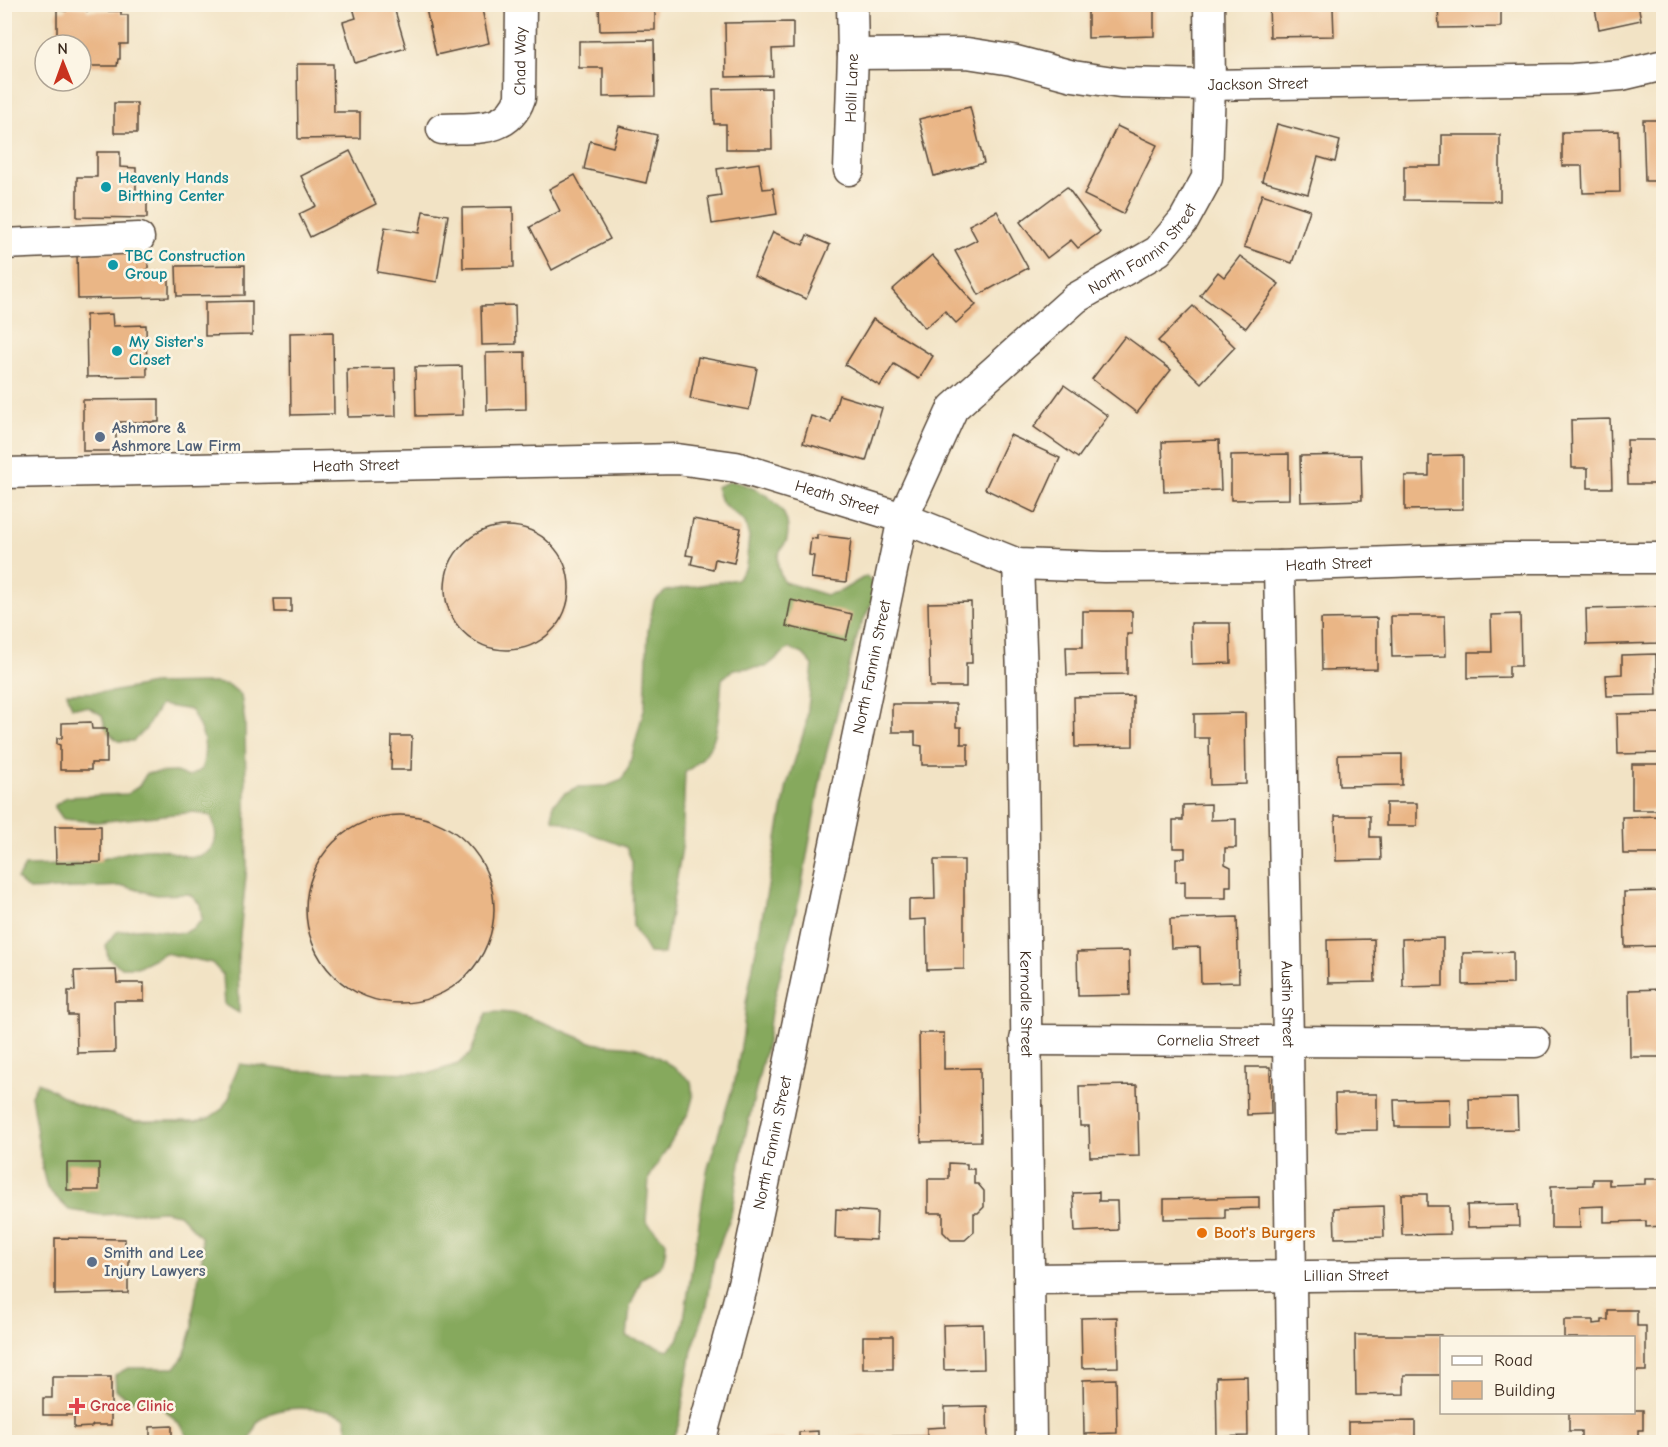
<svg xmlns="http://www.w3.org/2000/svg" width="1668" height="1447" font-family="'Comic Neue',sans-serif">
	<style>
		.forest { fill: #86a95d; stroke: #606a3e; stroke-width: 1.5 }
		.building { fill: #eab686 }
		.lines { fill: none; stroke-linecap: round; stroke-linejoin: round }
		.minor-casing { stroke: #564637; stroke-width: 33 }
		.minor { stroke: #fff; stroke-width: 30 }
		.culture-dot { fill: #0f9aa8; stroke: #fcf5e5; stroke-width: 2 }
		.service-dot { fill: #5c6f8a; stroke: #fcf5e5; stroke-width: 2 }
		.food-dot { fill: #e8710a; stroke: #fcf5e5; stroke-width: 2 }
		.health-dot { fill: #e0444e; stroke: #fcf5e5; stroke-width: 2 }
		.labels { text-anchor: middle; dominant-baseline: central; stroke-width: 5; stroke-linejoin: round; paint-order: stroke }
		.street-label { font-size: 16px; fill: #3b2a1e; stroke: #fcf5e5 }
		.culture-label { font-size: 16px; font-weight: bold; fill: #0d838f; stroke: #fcf5e5; text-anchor: start }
		.service-label { font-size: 16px; font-weight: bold; fill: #4e5e75; stroke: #fcf5e5; text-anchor: start }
		.food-label { font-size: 16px; font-weight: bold; fill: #c56008; stroke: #fcf5e5; text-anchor: start }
		.health-label { font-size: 16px; font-weight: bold; fill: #be3a42; stroke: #fcf5e5; text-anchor: start }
	</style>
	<rect width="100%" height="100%" fill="#fcf5e5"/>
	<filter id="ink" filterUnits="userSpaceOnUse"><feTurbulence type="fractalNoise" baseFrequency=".0167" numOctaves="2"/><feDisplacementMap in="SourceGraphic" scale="12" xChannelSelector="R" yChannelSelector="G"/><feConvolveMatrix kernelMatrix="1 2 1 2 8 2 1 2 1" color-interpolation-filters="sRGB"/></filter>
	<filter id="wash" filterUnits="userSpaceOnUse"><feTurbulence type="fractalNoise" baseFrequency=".008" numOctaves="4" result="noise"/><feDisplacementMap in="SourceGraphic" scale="24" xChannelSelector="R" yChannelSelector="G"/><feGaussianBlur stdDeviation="1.35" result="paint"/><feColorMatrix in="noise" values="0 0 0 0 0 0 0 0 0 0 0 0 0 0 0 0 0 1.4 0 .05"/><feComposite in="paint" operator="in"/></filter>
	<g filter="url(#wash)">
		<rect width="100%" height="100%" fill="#f2e3c5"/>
		<!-- forest -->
		<g class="forest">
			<path d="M731 481C758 487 794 505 787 539 786 543 782 547 780 551 775 562 779 572 784 582L826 595 841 591 866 576 876 586 873 601 859 629 823 766 800 895 771 1012 767 1042 744 1141 731 1215 714 1260 707 1305 692 1350 679 1424 672 1439 668 1442H346L348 1432 345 1417C323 1407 277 1402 258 1422 254 1427 253 1434 250 1440L246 1442H190L183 1428 161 1406 129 1399 116 1390 115 1375 128 1368H175L184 1356 193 1327V1311L203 1252 201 1237 179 1214 163 1211 101 1215 69 1210 47 1188 43 1172 31 1095 38 1082 76 1104 135 1121H195L209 1118 222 1109 230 1096 232 1081 240 1064 298 1071 431 1073 458 1064 470 1054 487 1013C526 1008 559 1032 594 1043 609 1047 626 1044 640 1049 660 1056 675 1068 691 1081L693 1097 689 1112 649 1178 646 1221 666 1242C666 1264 661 1268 642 1278L630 1307 627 1337 668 1350 678 1340 683 1325 707 1171 735 1080 743 1035 746 1003 787 785 806 725 813 665 803 654 789 648 766 667 734 669 722 679C718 717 722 750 685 772L682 848 664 954 649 953 633 926 632 861 626 847 553 819V804L565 793 578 787 607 786 622 780 629 766 645 706 648 630 654 601 666 591 737 579 746 567 749 537 745 522 721 502 716 487Z"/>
			<path d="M215 683 229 685 241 695 245 723 247 866 238 955 239 1013 225 1005 223 975 212 963 165 953 137 967H121L108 958 106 944 117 932C128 930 140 927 150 929 175 931 182 941 202 920L200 904 189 894 156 895 124 886 29 890 17 879 25 866C45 865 66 866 85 863 109 859 133 847 157 849 173 850 187 861 202 855 220 848 217 830 211 816L194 812 97 822 63 819 54 806 67 797 127 794 139 786 147 773 176 772 189 777 202 769C208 741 204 735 191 710L160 705 145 730 133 741H118L106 730 102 715 88 707H72L67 693 111 692 153 684Z"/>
		</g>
		<g id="blocks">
			<!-- building -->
			<g class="building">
				<path d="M352 4H393L406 48 355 63 343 22 356 18Z"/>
				<path d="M425 4H481L489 43 436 55Z"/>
				<path d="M599 4H655V30L600 31Z"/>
				<path d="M736 4H793V7L736 8Z"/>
				<path d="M901 4H998V9L901 10Z"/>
				<path d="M1103 4H1154V36L1088 38V10L1103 9Z"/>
				<path d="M1269 4H1304V9L1333 8 1334 36 1270 37Z"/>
				<path d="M1438 4H1501V27L1439 28Z"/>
				<path d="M1594 4H1638L1641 20 1599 29Z"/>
				<path d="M66 7 87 8V11H121V15H128V44H120V59H118L117 66H81V45H57V10L66 11Z"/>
				<path d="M793 22V48L772 49 773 76 726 77 725 23Z"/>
				<path d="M654 40 655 96 603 97V68H579V41Z"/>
				<path d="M297 64H333L334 112H360V138L298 139Z"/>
				<path d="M771 88 772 149H726V124H714L713 89Z"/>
				<rect x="114" y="103" width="23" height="30"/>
				<path d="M970 107 984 163 934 176 919 119Z"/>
				<path d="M1643 120H1664V181H1645Z"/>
				<path d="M1277 124 1340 141 1335 162 1318 157 1308 194 1262 181Z"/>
				<path d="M619 126 657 135 646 183 584 169 590 141 613 147Z"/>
				<path d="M1117 126 1157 145 1123 214 1084 195Z"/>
				<path d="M1619 131 1620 192 1583 193 1582 166H1562V132Z"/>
				<path d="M1442 135H1500V201L1404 200V166H1442Z"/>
				<path d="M350 151 376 204 310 237 299 214 316 206 301 176Z"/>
				<path d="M97 152H120V167L136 168V196L147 197V218L77 217V177H97Z"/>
				<path d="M759 163 763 189 773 188 777 214 712 224 708 197 721 195 717 169Z"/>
				<path d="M575 175 610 239 552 270 530 227 560 211 549 189Z"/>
				<path d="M1067 187 1100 232 1078 248 1071 240 1047 258 1020 222Z"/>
				<path d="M1262 194 1310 210 1292 263 1244 247Z"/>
				<path d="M513 207 514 267 463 268 462 208Z"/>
				<path d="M423 211 448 215 437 282 377 272 385 227 419 233Z"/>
				<path d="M997 211 1028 268 979 295 955 251 977 240 969 225Z"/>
				<path d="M773 232 803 245 807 235 830 245 806 299 754 276Z"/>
				<path d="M148 251V278L169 277V297L78 299 77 253Z"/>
				<path d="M932 255 976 305 956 323 945 311 925 328 892 290Z"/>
				<path d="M1240 256 1279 284 1246 328 1200 295 1218 272 1224 277Z"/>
				<path d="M245 265V295L177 296 176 266Z"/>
				<path d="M252 301V335L205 336V302Z"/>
				<path d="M515 305 516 344 482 345 481 306Z"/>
				<path d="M1193 306 1235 347 1201 383 1158 341Z"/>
				<path d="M112 314 113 326 146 325 147 376 87 377 86 315Z"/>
				<path d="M873 319 933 356 919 379 894 364 880 386 845 365Z"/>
				<path d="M333 332 334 414 291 415 290 333Z"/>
				<path d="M1125 336 1171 370 1137 413 1092 379Z"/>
				<path d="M525 352 526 409 487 410 486 353Z"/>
				<path d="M698 357 757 368 749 410 690 399Z"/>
				<path d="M462 366 463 415 416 416 415 367Z"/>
				<path d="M395 368 396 416 348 417 347 369Z"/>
				<path d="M1064 385 1108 416 1078 458 1034 427Z"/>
				<path d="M839 395 882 408 866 461 803 443 811 416 831 422Z"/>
				<path d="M159 399V422H116V451H83V400Z"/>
				<path d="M1610 419 1612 488H1588V468H1572L1571 420Z"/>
				<path d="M1010 435 1060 458 1035 513 985 489Z"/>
				<path d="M1219 440 1221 490 1164 492 1162 442Z"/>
				<path d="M1627 440H1664V484H1628Z"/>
				<path d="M1289 454V499L1231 500V455Z"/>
				<path d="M1361 455 1362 500 1301 502 1300 456Z"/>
				<path d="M1463 455V509L1405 510V476H1429V456Z"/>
				<path d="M693 519 741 528 734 563 715 559 713 569 691 564 693 556 686 555Z"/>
				<circle cx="507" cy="588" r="62"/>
				<path d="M817 535 851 539 846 582 811 578 814 556 809 555 811 538 817 539Z"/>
				<path d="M274 599H291V612H275Z"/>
				<path d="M791 600 852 614 846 640 786 626Z"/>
				<path d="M971 602 972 663H966V687H930L928 603Z"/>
				<path d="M1660 607V643L1587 645 1586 609Z"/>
				<path d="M1083 611H1132V634H1127V674L1067 675 1066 647H1083Z"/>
				<path d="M1520 614 1521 666H1509V677L1468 678V652H1492L1491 615Z"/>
				<path d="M1391 616H1445L1446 656 1392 657Z"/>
				<path d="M1377 618V669L1322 670 1321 619Z"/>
				<path d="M1191 623H1230L1231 663 1192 664Z"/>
				<path d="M1656 654 1657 695 1607 696 1606 675 1622 674V655Z"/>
				<path d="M1133 696V746L1075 747 1074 697Z"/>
				<path d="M892 704H956V727H961V744H968V765H922V746L915 745V732H892Z"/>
				<path d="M1245 713 1246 784 1210 785 1209 738H1194V714Z"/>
				<path d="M1664 713V753L1618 754 1617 714Z"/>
				<path d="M91 722 92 729H107V763H91V770H60V745L57 744V738H62V723Z"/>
				<path d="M392 736H412L411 770H391Z"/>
				<path d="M1402 754V785L1339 786 1338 755Z"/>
				<path d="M1632 764H1663L1664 810H1632Z"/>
				<rect x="1386" y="803" width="31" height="23"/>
				<path d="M1211 804V820L1236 819V848H1225V864L1231 867V886H1226V898H1185V881L1176 882V858H1185V848H1173V820H1183V805Z"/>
				<circle cx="400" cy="909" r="94"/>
				<path d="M1335 816H1370V837H1380L1381 860 1336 861Z"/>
				<path d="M1660 816V819H1664V850H1660V854H1623L1622 817Z"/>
				<path d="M55 826H101V862L56 863Z"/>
				<path d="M934 860H964V969L927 970 926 919 909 920V900L935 899Z"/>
				<path d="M1661 891 1662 946 1625 947 1624 892Z"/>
				<path d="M1237 917 1239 982 1201 983 1200 947 1171 948 1170 919Z"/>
				<path d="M1443 938V986L1403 987 1402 939Z"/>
				<path d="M1374 939 1375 982 1328 983 1327 940Z"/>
				<path d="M1129 951 1130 995 1078 996 1077 952Z"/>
				<path d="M1513 952V984L1463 985V953Z"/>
				<path d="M116 970 117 983H144V1001H114L115 1052 77 1053 76 1015H68V991H75L74 971Z"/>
				<path d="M1664 989V1057H1630L1629 990Z"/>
				<path d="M919 1033H944V1069L980 1068 981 1141 921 1142Z"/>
				<path d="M1246 1067H1270L1271 1114 1247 1115Z"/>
				<path d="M1137 1085 1139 1156 1090 1157 1089 1126H1080L1079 1086Z"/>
				<path d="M1335 1094H1377V1130L1336 1131Z"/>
				<path d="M1517 1098 1518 1129 1470 1130 1469 1099Z"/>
				<path d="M1450 1099 1451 1127H1395L1394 1100Z"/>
				<rect x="67" y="1163" width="32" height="27"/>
				<path d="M949 1163 967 1164V1169H974V1184H978L984 1191V1207L978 1213H974V1232L965 1240H951L943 1232V1213H928V1179H949Z"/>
				<path d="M1593 1179H1609V1185L1645 1184V1179H1664V1226L1646 1227V1221L1604 1222V1206L1579 1207 1580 1228H1551V1186L1593 1185Z"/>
				<path d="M1099 1192V1201H1117L1118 1230 1075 1232 1073 1193Z"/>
				<path d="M1401 1194H1427V1206H1449L1450 1234 1402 1235Z"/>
				<path d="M1259 1197V1208L1225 1209V1218L1164 1219V1199Z"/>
				<path d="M1518 1204 1519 1226 1468 1227 1467 1205Z"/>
				<path d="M1383 1206 1384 1237 1335 1238 1334 1208Z"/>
				<path d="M836 1209 877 1212 876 1240 835 1238Z"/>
				<path d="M55 1238 125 1239V1257H129V1268H132V1278H128V1293L55 1295Z"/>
				<path d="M1608 1310H1637V1326H1646V1371H1634V1338H1564V1320H1593V1324L1602 1323V1320H1608Z"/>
				<path d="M1117 1317 1118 1367 1082 1368 1081 1318Z"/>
				<path d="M983 1324 984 1369 944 1370 943 1325Z"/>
				<path d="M1355 1335H1441L1442 1375H1404V1394L1356 1395Z"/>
				<rect x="863" y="1336" width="30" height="33"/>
				<path d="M1247 1376 1248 1436 1217 1437 1216 1377Z"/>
				<path d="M52 1377H111V1425H93L91 1427 74 1428V1415H43V1398H52Z"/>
				<path d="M1116 1379 1117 1433 1084 1434 1083 1380Z"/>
				<path d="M987 1406 988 1442H843V1437L927 1436V1428L945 1427V1407Z"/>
				<path d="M1634 1410H1643V1430H1638V1442H1581V1431H1569V1412H1634Z"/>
				<path d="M1415 1421V1442H1348V1422Z"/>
				<path d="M172 1426V1442H150V1427Z"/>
				<path d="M818 1431V1442H799V1432Z"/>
				<path d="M784 1439V1442H743V1440Z"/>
			</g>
		</g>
	</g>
	<g filter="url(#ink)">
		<use href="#blocks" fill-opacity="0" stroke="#564637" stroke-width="1.5"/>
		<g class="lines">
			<defs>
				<g id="minor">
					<path id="s1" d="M853 54 967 53 1012 60 1073 76 1120 83 1210 85 1573 79 1622 75 1664 65"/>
					<path id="s2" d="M442 129C473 127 508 134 520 98L521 4"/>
					<path id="s3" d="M849 170 853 54 852 4"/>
					<path d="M4 244 139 238"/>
					<path id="s4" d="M4 473 677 459 736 467 903 518 1018 564 1104 567 1279 566 1505 558H1664"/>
					<path id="s5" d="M1018 564 1022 675 1031 1442"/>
					<path id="s6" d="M1279 566 1288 1041 1293 1442"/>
					<path id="s7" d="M1025 1040 1535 1042"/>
					<path id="s8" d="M1030 1279 1664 1272"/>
					<path id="s9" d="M700 1442 744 1280 903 518 953 408 1076 298 1158 251 1184 220 1207 178 1210 85 1209 4"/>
				</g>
			</defs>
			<!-- minor casing -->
			<use href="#minor" class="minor-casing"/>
			<!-- minor -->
			<use href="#minor" class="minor"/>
		</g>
	</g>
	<!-- markers -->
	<g class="culture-dot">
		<circle cx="106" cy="187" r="6"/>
		<circle cx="113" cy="265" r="6"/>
		<circle cx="117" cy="351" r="6"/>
	</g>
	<g class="service-dot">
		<circle cx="100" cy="437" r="6"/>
		<circle cx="92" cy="1262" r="6"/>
	</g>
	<circle class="food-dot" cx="1202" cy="1233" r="6"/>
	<path class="health-dot" d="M74 1397h6v6h6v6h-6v6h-6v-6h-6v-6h6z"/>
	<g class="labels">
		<!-- street labels -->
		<g class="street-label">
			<text stroke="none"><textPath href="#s2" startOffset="128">Chad Way</textPath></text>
			<text stroke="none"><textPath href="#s1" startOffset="408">Jackson Street</textPath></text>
			<text stroke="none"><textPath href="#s3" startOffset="82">Holli Lane</textPath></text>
			<text stroke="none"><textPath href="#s9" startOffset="1316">North Fannin Street</textPath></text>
			<text stroke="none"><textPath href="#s4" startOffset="352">Heath Street</textPath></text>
			<text stroke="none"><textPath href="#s4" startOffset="838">Heath Street</textPath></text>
			<text stroke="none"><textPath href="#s4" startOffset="1342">Heath Street</textPath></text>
			<text stroke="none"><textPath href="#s9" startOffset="794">North Fannin Street</textPath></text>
			<text stroke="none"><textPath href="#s5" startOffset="440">Kernodle Street</textPath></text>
			<text stroke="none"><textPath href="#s6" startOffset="438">Austin Street</textPath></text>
			<text stroke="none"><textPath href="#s7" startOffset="183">Cornelia Street</textPath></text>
			<text stroke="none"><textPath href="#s9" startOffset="308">North Fannin Street</textPath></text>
			<text stroke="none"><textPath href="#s8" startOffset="316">Lillian Street</textPath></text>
		</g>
		<!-- culture labels -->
		<g class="culture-label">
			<text x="118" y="178">Heavenly Hands<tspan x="118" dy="18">Birthing Center</tspan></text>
			<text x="125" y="256">TBC Construction<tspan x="125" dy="18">Group</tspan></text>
			<text x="129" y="342">My Sister's<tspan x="129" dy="18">Closet</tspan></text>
		</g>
		<!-- service labels -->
		<g class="service-label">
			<text x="112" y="428">Ashmore &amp;<tspan x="112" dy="18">Ashmore Law Firm</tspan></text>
			<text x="104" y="1253">Smith and Lee<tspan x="104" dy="18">Injury Lawyers</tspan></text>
		</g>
		<!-- food labels -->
		<g class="food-label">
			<text x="1214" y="1233">Boot's Burgers</text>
		</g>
		<!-- health labels -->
		<g class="health-label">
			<text x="90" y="1406">Grace Clinic</text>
		</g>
	</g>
	<!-- margin -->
	<rect width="1668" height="1447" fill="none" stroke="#fcf5e5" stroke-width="24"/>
	<!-- legend -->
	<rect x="1440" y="1336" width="195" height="78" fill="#fcf5e5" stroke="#afa495" stroke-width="1.5"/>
	<rect x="1452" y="1356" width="30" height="9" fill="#ffffff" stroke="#afa495" stroke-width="1.5"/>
	<text x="1494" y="1366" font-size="18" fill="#3b2a1e">Road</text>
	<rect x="1452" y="1381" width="30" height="18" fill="#eab686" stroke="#afa495" stroke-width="1.5"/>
	<text x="1494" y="1396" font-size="18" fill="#3b2a1e">Building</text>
	<!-- north arrow -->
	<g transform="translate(63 63) rotate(359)"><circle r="28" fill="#fcf5e5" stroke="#afa495" stroke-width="1.5"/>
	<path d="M0-4.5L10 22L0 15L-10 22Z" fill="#c8321e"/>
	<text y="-9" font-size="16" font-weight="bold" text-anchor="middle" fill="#3b2a1e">N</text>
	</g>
</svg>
